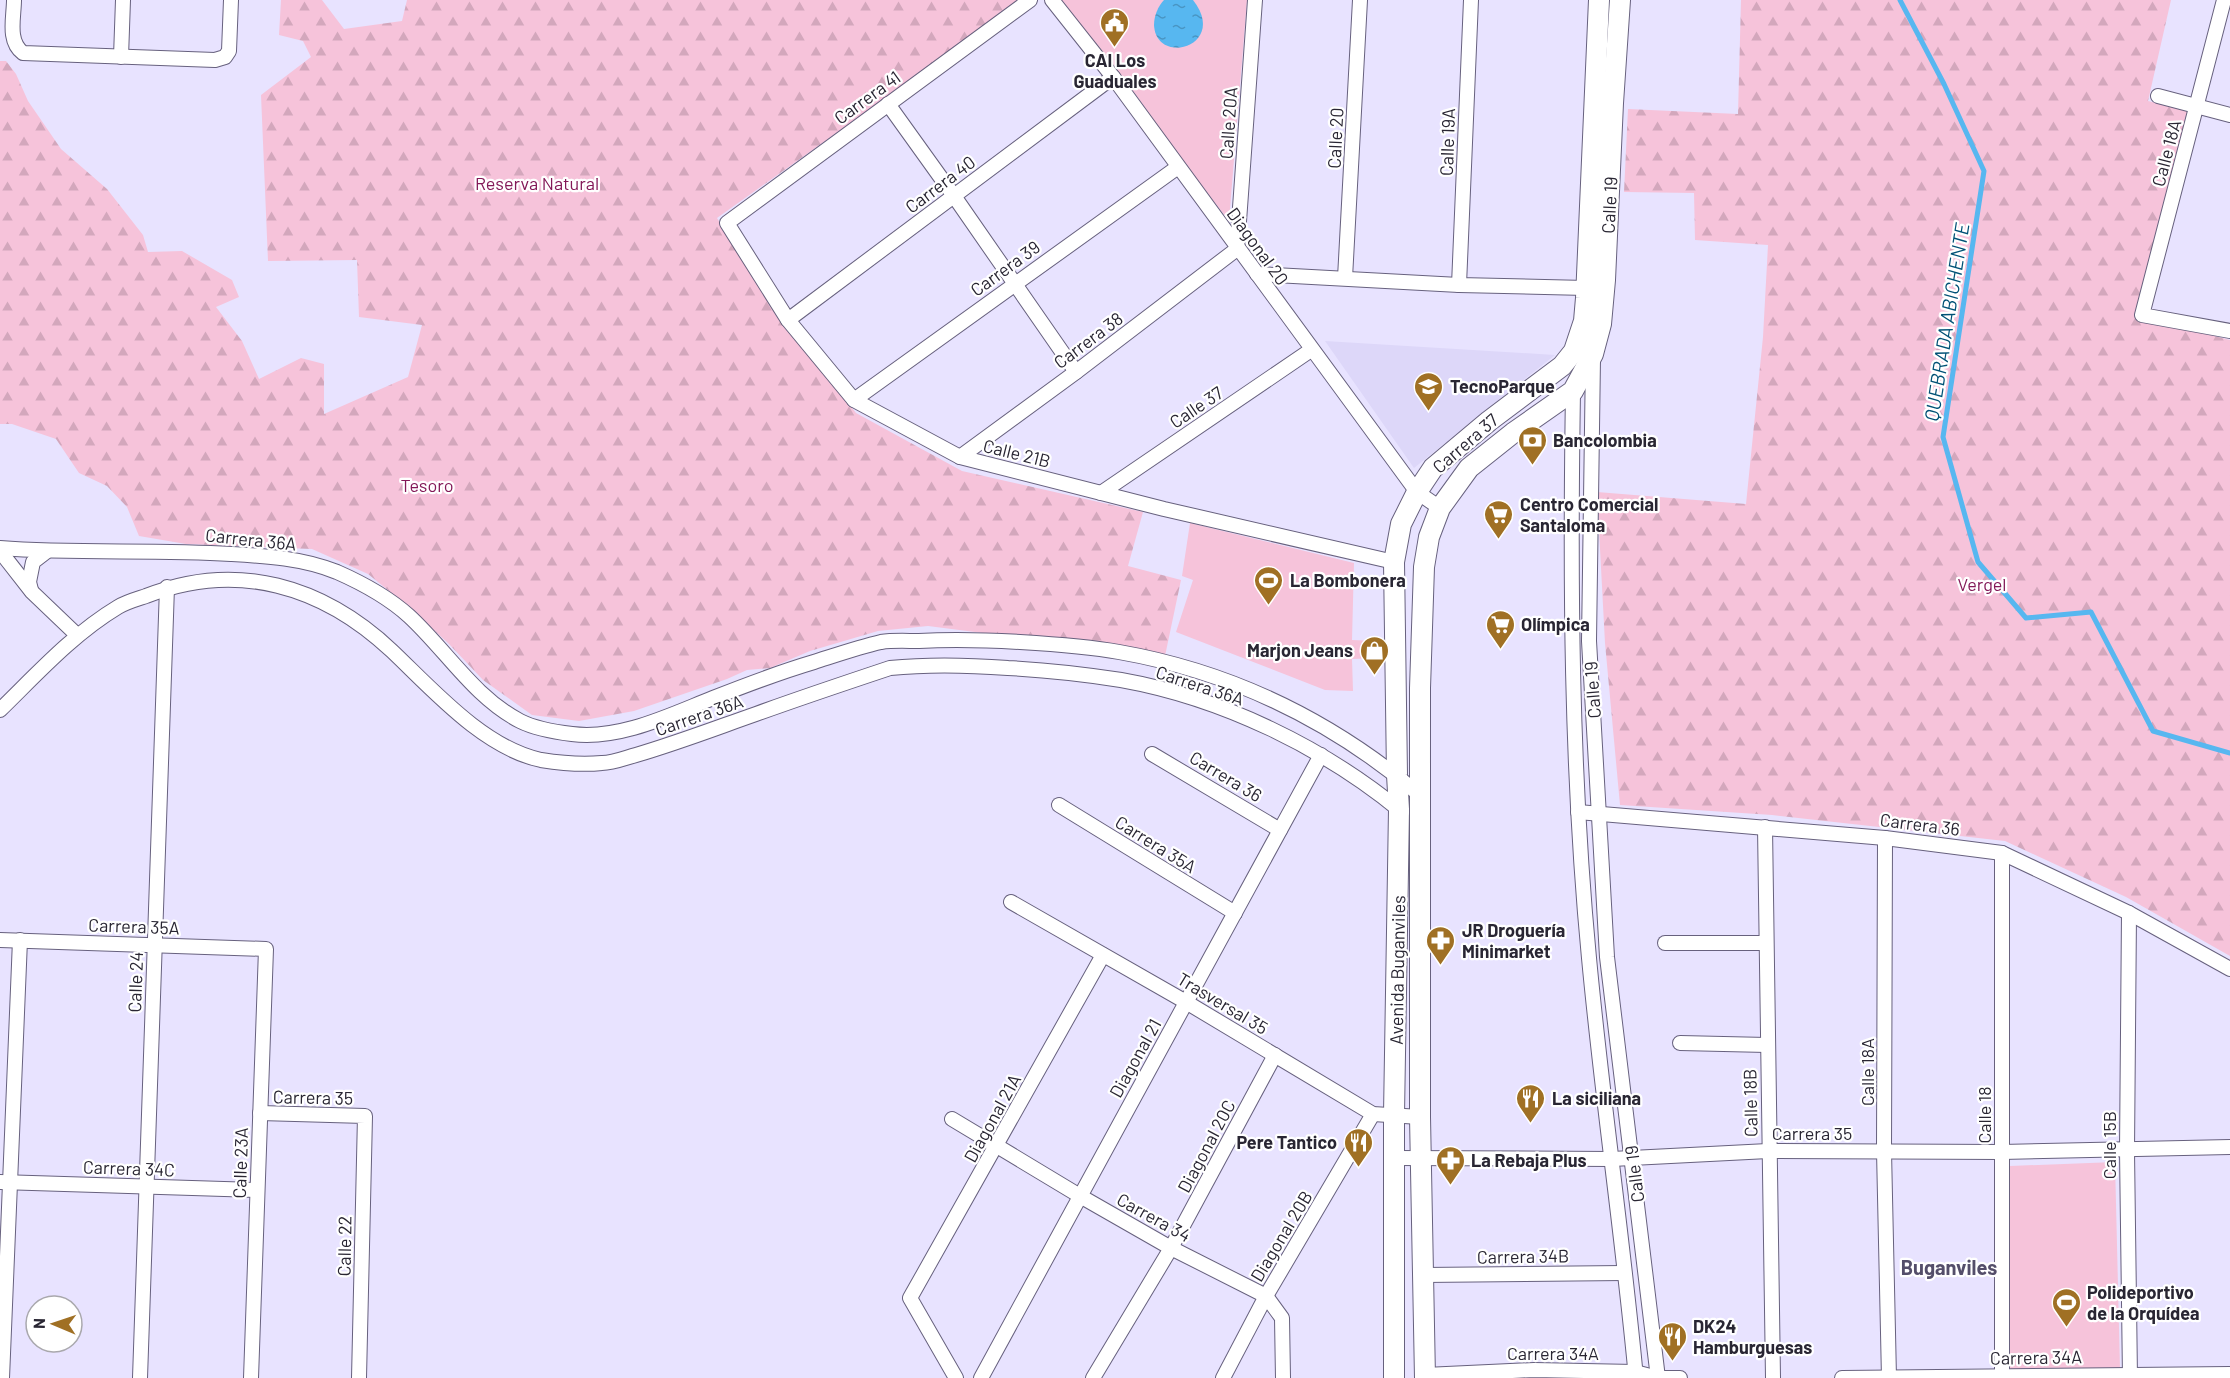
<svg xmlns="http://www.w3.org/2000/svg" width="2230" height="1378" font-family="Barlow,sans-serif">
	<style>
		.built { fill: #ddd7f9 }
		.green { fill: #f6c3da }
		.forest { fill: url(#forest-firs) }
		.water { fill: url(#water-ripples) }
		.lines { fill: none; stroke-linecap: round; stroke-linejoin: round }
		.stream { stroke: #57b7f0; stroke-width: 5 }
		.street-casing { stroke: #67617e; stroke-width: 16 }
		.secondary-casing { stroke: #67617e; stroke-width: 22 }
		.street { stroke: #fff; stroke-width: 14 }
		.secondary { stroke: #fff; stroke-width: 20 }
		.labels { text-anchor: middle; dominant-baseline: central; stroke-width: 4.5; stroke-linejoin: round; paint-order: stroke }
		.poi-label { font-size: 18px; font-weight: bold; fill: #292633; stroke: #fff; text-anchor: start }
		.street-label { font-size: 18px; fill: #292633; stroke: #fff }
		.park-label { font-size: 18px; fill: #831958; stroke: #fff }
		.water-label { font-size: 20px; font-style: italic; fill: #005176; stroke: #fff }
		.neighbourhood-label { font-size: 20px; font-weight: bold; fill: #544e6a; stroke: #fff }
	</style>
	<defs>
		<pattern id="forest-firs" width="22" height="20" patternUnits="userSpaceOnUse" patternTransform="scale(1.5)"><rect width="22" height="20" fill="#f6c3da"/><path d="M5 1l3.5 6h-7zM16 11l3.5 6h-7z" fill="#d3a7bc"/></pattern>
		<pattern id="water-ripples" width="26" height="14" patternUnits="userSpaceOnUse" patternTransform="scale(1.5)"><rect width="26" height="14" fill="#57b7f0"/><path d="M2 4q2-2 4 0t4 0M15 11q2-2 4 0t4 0" fill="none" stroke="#4895c3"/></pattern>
	</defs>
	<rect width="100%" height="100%" fill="#e8e3ff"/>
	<!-- built -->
	<path class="built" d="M1325 341 1555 355 1414 468Z"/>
	<!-- green -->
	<g class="green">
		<path d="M1061 0H1247L1229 221 1190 171 1133 91Z"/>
		<path d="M1190 523 1354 563 1352 640 1378 641V658L1352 659 1353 691 1325 690 1176 632 1193 580 1182 576Z"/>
		<path d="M2115 1162 2120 1369 2010 1370V1166Z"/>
	</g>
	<!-- forest -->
	<g class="forest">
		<path d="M281 0H322L344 29 402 21 407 0H1023L717 218 786 324 856 413 962 471 1143 512 1128 566 1181 580 1165 656 928 626 878 631 810 651 770 668 747 670 727 679 634 711 579 721 532 715 483 680 449 644 404 603 368 574 312 549 186 544 139 536 127 507 107 486 79 473 56 439 12 424H0V61H6L16 74 28 101 61 149 107 189 143 235 148 252 182 251 232 280 239 297 216 307 242 341 259 379 301 358 324 364V414L408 377 422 325 359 317 357 260 268 261 261 95 311 57 303 41 279 35Z"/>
		<path d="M1741 0H2171L2148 101 2190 111 2138 316 2230 340V956L2126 897 2005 841 1772 815 1620 805 1605 643 1597 492 1746 504 1763 337 1768 245 1695 240 1694 193 1624 192 1628 109 1738 114Z"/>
	</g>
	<!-- water -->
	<path class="water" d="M1164 0H1193C1229 46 1156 67 1154 25 1154 16 1158 6 1164 0Z"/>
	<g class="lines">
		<!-- stream -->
		<path class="stream" d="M1900 0 1944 84 1984 171 1943 437 1978 562 2026 618 2091 612 2153 731 2230 753"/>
		<defs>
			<g id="street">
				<path d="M14 0C14 17 7 41 23 53L215 60 225 57 229 51 231 0"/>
				<path d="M1030 0 727 223 788 320 854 400 960 457 1164 509 1394 562"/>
				<path d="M1052 0 1113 77 1417 492 1440 508"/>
				<path d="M2224 0 2142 315 2230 331"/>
				<path d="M121 57 123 0"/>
				<path d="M2158 96 2230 115"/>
				<path d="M888 104 954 196 1076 372"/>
				<path d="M1257 274 1459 285 1586 288"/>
				<path d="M1345 278 1360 0"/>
				<path d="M1459 285 1471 0"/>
				<path d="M788 320 1113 77"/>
				<path d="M1593 358 1589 641 1607 957 1658 1378"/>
				<path d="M1573 391C1570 580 1571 770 1589 958 1602 1098 1623 1238 1636 1378"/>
				<path d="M854 400 1178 167"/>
				<path d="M960 457 1076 372 1237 249 1255 0"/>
				<path d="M1101 493 1311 350"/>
				<path d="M0 548C77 554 154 549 231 554 266 556 303 558 337 572 362 583 388 597 409 616 446 650 474 697 520 721 536 729 555 732 572 734 620 740 670 715 713 698 746 685 780 672 814 662 836 655 859 647 881 642 893 640 907 641 919 641 953 639 986 640 1020 642 1053 644 1086 646 1119 652 1233 672 1334 722 1421 796"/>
				<path d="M0 551 32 592 77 635"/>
				<path d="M31 590 29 582 33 562 46 552"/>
				<path d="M0 710C37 674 73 634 118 607 126 602 137 599 146 596 237 560 323 586 392 651 433 690 484 748 541 760 560 763 583 765 602 763 613 763 625 758 636 755 677 743 716 728 756 714 800 698 845 683 890 668 928 664 969 665 1008 668 1045 670 1083 674 1121 680 1222 698 1323 747 1402 812"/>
				<path d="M1152 754 1280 830"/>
				<path d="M1059 805 1235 913"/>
				<path d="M1578 812 1885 838 2002 853 2129 913 2230 969"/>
				<path d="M1765 827 1773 1378"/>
				<path d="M1885 838 1884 1151 1889 1378"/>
				<path d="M2002 853V1378"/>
				<path d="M1011 902 1186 1002 1373 1114 1420 1117"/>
				<path d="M2129 913 2127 1151 2130 1378"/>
				<path d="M0 940 266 949 251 1378"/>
				<path d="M1665 943H1766"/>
				<path d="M1680 1043 1767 1045"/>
				<path d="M260 1113 365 1116 359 1378"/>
				<path d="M952 1119 1080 1196 1171 1248 1266 1296 1282 1318 1283 1378"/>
				<path d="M1395 1158 1612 1159 1768 1151 2002 1152 2230 1147"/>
				<path d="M0 1182 257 1190"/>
				<path d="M1423 1275 1624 1273"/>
				<path d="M1425 1375 1534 1370 1635 1372 1658 1378H1680"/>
				<path d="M2 1378 20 940"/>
				<path d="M140 1378 167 587"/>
				<path d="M956 1378 910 1298 1103 955"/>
				<path d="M981 1378 1321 755"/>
				<path d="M1093 1378 1171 1248 1275 1055"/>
				<path d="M1223 1378 1266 1296 1373 1114"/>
				<path d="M1842 1378 2230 1374"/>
			</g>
			<g id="secondary">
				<path d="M1394 1378V1115L1399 809 1397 775 1394 562 1401 524 1417 492 1433 468 1489 421 1562 366 1574 351 1584 321 1586 298 1599 0"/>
				<path d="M1425 1378 1420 1117V688L1424 567 1429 537 1440 508 1469 468 1513 433 1573 391 1593 354 1601 324 1605 280 1613 103 1620 0"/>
			</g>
		</defs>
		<!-- street casing -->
		<use href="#street" class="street-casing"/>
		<!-- secondary casing -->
		<use href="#secondary" class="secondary-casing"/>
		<!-- street -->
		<use href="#street" class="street"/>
		<!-- secondary -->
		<use href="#secondary" class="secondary"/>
	</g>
	<!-- icons -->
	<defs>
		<symbol id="civic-pin" viewBox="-11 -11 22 30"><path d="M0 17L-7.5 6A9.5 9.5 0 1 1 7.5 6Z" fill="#a07024" stroke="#fff"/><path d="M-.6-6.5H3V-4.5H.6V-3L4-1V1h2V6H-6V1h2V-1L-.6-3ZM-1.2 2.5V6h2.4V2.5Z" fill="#fff"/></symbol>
		<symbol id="university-pin" viewBox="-11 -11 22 30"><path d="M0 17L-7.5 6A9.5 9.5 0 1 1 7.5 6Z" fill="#a07024" stroke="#fff"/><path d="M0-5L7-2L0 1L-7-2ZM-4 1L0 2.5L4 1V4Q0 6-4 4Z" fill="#fff"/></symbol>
		<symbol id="bank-pin" viewBox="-11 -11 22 30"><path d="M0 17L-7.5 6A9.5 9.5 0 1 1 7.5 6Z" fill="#a07024" stroke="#fff"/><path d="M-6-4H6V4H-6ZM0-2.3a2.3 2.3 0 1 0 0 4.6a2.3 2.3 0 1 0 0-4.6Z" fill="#fff"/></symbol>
		<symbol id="supermarket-pin" viewBox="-11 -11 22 30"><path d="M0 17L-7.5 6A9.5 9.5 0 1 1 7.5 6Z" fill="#a07024" stroke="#fff"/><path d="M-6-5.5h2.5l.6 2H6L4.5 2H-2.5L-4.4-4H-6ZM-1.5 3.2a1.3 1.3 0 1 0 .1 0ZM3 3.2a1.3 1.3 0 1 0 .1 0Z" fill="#fff"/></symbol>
		<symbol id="stadium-pin" viewBox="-11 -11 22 30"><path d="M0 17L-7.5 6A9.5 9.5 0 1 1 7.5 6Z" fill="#a07024" stroke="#fff"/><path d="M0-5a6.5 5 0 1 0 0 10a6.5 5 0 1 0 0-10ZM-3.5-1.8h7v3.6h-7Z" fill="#fff"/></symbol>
		<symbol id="shop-pin" viewBox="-11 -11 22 30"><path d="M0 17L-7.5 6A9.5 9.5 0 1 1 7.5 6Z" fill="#a07024" stroke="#fff"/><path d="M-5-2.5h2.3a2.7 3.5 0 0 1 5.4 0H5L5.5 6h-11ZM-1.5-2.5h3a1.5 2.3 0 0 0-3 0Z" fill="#fff"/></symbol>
		<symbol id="pharmacy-pin" viewBox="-11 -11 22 30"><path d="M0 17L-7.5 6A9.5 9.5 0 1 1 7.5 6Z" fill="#a07024" stroke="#fff"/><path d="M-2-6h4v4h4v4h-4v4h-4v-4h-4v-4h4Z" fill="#fff"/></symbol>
		<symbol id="restaurant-pin" viewBox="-11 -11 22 30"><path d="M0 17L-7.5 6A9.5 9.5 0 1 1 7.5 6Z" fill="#a07024" stroke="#fff"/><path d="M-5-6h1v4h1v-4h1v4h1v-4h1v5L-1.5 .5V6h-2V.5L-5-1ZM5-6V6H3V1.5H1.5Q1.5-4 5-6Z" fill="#fff"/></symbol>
	</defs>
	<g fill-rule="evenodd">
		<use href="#civic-pin" x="1098" y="6" width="33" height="45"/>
		<use href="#university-pin" x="1412" y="370" width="33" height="45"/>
		<use href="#bank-pin" x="1516" y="424" width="33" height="45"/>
		<use href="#supermarket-pin" x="1482" y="498" width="33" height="45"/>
		<use href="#stadium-pin" x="1252" y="564" width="33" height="45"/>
		<use href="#supermarket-pin" x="1484" y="608" width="33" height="45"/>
		<use href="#shop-pin" x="1358" y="634" width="33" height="45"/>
		<use href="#pharmacy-pin" x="1424" y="924" width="33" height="45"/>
		<use href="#restaurant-pin" x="1514" y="1082" width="33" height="45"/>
		<use href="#restaurant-pin" x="1342" y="1126" width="33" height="45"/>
		<use href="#pharmacy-pin" x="1434" y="1144" width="33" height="45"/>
		<use href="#stadium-pin" x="2050" y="1286" width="33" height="45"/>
		<use href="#restaurant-pin" x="1656" y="1320" width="33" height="45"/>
	</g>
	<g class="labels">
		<!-- poi labels -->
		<g class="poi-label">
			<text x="1115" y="60" text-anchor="middle">CAI Los<tspan x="1115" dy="21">Guaduales</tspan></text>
			<text x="1450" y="386">TecnoParque</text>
			<text x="1553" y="440">Bancolombia</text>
			<text x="1520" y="504">Centro Comercial<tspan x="1520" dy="21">Santaloma</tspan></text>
			<text x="1290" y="580">La Bombonera</text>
			<text x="1521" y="624">Olímpica</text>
			<text x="1353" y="650" text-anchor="end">Marjon Jeans</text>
			<text x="1462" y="930">JR Droguería<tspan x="1462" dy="21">Minimarket</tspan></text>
			<text x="1552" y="1098">La siciliana</text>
			<text x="1337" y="1142" text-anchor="end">Pere Tantico</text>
			<text x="1471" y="1160">La Rebaja Plus</text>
			<text x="2087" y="1292">Polideportivo<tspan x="2087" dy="21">de la Orquídea</tspan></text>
			<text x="1693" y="1326">DK24<tspan x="1693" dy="21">Hamburguesas</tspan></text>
		</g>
		<!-- street labels -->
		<g class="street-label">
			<text transform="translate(867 97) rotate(-36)">Carrera 41</text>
			<text transform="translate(1228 123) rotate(-86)">Calle 20A</text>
			<text transform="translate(1335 138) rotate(-87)">Calle 20</text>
			<text transform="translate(1447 142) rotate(-88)">Calle 19A</text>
			<text transform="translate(2166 153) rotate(-75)">Calle 18A</text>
			<text transform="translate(940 184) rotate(-37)">Carrera 40</text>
			<text transform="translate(1609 205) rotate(-87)">Calle 19</text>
			<text transform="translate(1258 246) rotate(54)">Diagonal 20</text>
			<text transform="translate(1005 268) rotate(-36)">Carrera 39</text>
			<text transform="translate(1088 340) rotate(-37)">Carrera 38</text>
			<text transform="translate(1196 407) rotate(-34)">Calle 37</text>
			<text transform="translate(1465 443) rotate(-41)">Carrera 37</text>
			<text transform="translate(1017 453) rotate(14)">Calle 21B</text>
			<text transform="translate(251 539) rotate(6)">Carrera 36A</text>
			<text transform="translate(1200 685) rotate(18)">Carrera 36A</text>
			<text transform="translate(1592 690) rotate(-94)">Calle 19</text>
			<text transform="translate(699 715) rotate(-19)">Carrera 36A</text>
			<text transform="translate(1226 776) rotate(31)">Carrera 36</text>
			<text transform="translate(1920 824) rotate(7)">Carrera 36</text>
			<text transform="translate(1156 844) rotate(32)">Carrera 35A</text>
			<text transform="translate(134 926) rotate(2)">Carrera 35A</text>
			<text transform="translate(1397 970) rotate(-89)">Avenida Buganviles</text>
			<text transform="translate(135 982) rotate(-88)">Calle 24</text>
			<text transform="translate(1223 1003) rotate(31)">Trasversal 35</text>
			<text transform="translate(1135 1058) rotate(-61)">Diagonal 21</text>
			<text transform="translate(1867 1072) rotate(-90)">Calle 18A</text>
			<text transform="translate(313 1097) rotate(1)">Carrera 35</text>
			<text transform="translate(1750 1103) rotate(-91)">Calle 18B</text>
			<text transform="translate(1984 1115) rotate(-90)">Calle 18</text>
			<text transform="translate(992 1118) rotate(-61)">Diagonal 21A</text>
			<text x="1812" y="1133">Carrera 35</text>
			<text transform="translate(2109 1145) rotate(-90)">Calle 15B</text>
			<text transform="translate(1206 1146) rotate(-62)">Diagonal 20C</text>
			<text transform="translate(240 1163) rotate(-88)">Calle 23A</text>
			<text transform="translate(129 1168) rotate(2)">Carrera 34C</text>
			<text transform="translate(1634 1174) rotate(-97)">Calle 19</text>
			<text transform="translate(1154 1217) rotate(29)">Carrera 34</text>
			<text transform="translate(1281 1236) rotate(-59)">Diagonal 20B</text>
			<text transform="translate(344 1246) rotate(-89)">Calle 22</text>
			<text transform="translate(1523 1256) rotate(-1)">Carrera 34B</text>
			<text x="1553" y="1353">Carrera 34A</text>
			<text transform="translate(2036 1357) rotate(-1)">Carrera 34A</text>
		</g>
		<!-- park labels -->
		<g class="park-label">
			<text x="537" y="183">Reserva Natural</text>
			<text x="427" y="485">Tesoro</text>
			<text x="1982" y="584">Vergel</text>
		</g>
		<!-- water labels -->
		<g class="water-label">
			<text transform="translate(1946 322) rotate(-81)">QUEBRADA ABICHENTE</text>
		</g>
		<!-- neighbourhood labels -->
		<g class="neighbourhood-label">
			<text x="1949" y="1267">Buganviles</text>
		</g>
	</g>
	<!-- north arrow -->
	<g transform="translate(54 1324) rotate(272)"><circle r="28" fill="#ffffff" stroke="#a9a8ad" stroke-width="1.5"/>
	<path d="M0-4.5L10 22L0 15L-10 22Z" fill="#a07024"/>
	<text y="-9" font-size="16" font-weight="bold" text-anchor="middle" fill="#292633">N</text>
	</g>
</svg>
